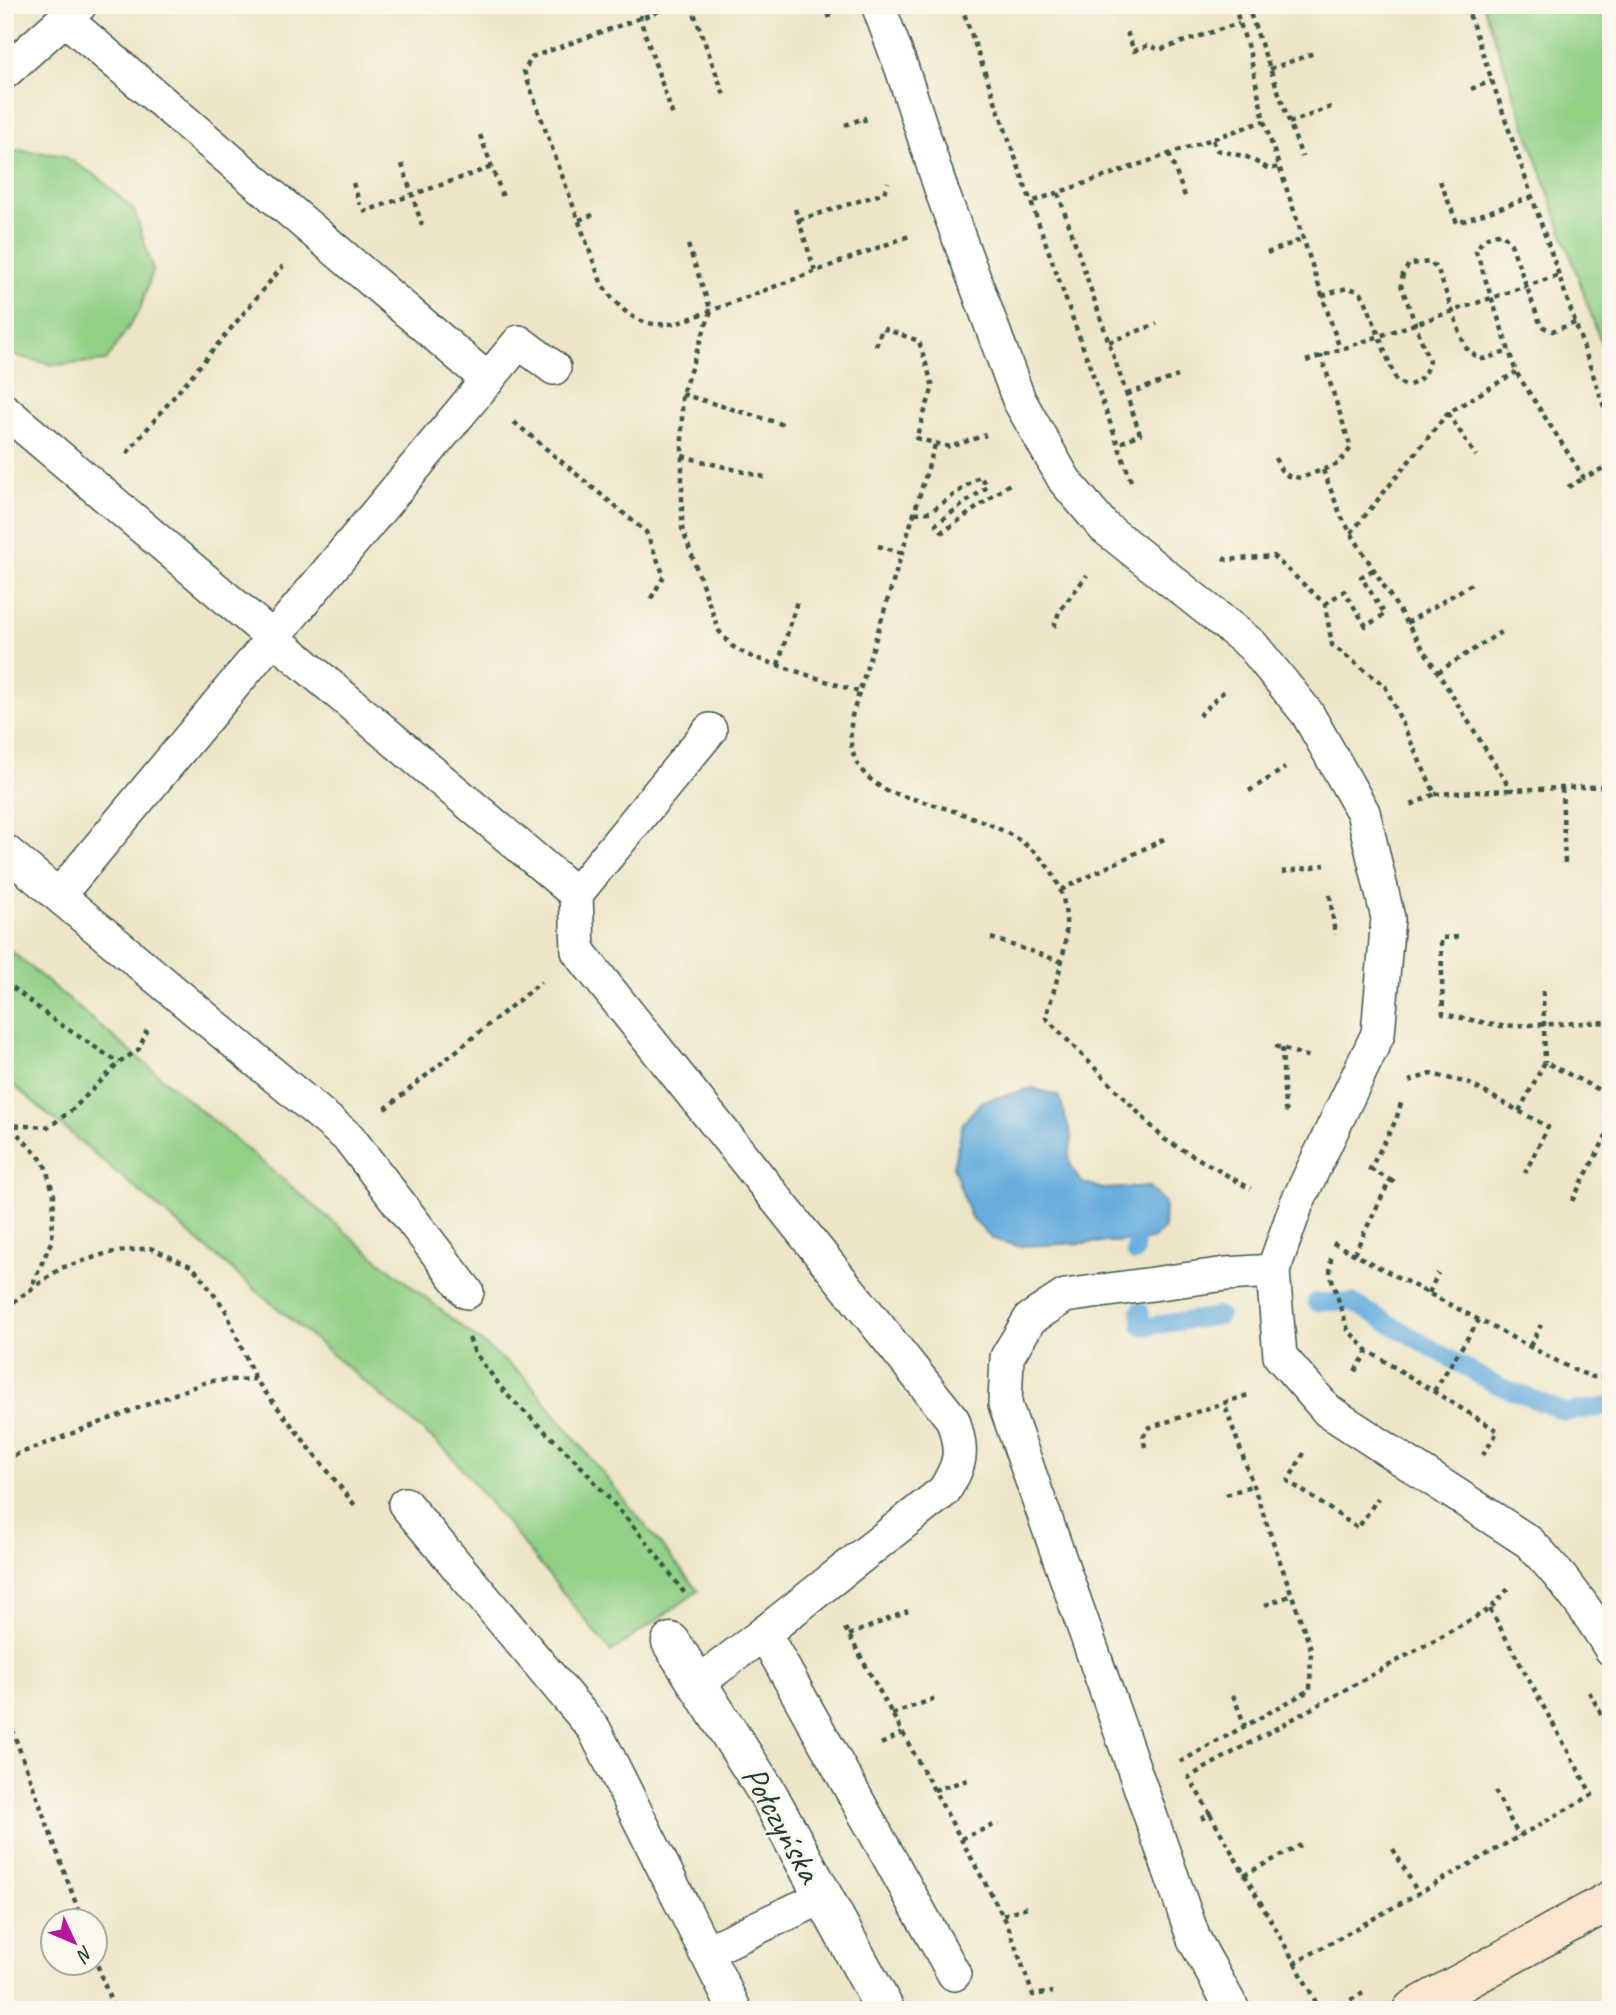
<svg xmlns="http://www.w3.org/2000/svg" width="1616" height="2015" font-family="Caveat,sans-serif">
	<style>
		.green { fill: #92d086; stroke: #58865d; stroke-width: 2 }
		.water { fill: #66addd; stroke: #427588; stroke-width: 2 }
		.lines { fill: none; stroke-linecap: round; stroke-linejoin: round }
		.stream { stroke: #66addd; stroke-width: 18 }
		.lane-casing { stroke: #3e564a; stroke-width: 36 }
		.street-casing { stroke: #3e564a; stroke-width: 41 }
		.secondary-casing { stroke: #3e564a; stroke-width: 41 }
		.path { stroke: #3e564a; stroke-width: 4.5; stroke-dasharray: 5 5; stroke-linecap: butt }
		.lane { stroke: #fff; stroke-width: 33 }
		.street { stroke: #fff; stroke-width: 38 }
		.secondary { stroke: #fbe5cf; stroke-width: 38 }
		.labels { text-anchor: middle; dominant-baseline: central; stroke-width: 5; stroke-linejoin: round; paint-order: stroke }
		.street-label { font-size: 35px; fill: #1f3d34; stroke: #fbf7ec }
	</style>
	<rect width="100%" height="100%" fill="#fbf7ec"/>
	<filter id="ink" filterUnits="userSpaceOnUse"><feTurbulence type="fractalNoise" baseFrequency=".0143" numOctaves="2"/><feDisplacementMap in="SourceGraphic" scale="14" xChannelSelector="R" yChannelSelector="G"/><feConvolveMatrix kernelMatrix="1 2 1 2 8 2 1 2 1" color-interpolation-filters="sRGB"/></filter>
	<filter id="wash" filterUnits="userSpaceOnUse"><feTurbulence type="fractalNoise" baseFrequency=".00686" numOctaves="4" result="noise"/><feDisplacementMap in="SourceGraphic" scale="28" xChannelSelector="R" yChannelSelector="G"/><feGaussianBlur stdDeviation="1.57" result="paint"/><feColorMatrix in="noise" values="0 0 0 0 0 0 0 0 0 0 0 0 0 0 0 0 0 1.4 0 .05"/><feComposite in="paint" operator="in"/></filter>
	<g filter="url(#wash)">
		<rect width="100%" height="100%" fill="#eee5c8"/>
		<!-- green -->
		<g class="green">
			<path d="M1483 5H1611V372Z"/>
			<path d="M18 150 62 155 98 177 134 210 153 270 140 310 106 361 54 365 5 353V159Z"/>
			<path d="M5 946 381 1262 526 1378 698 1591 611 1652 451 1455 5 1078Z"/>
		</g>
		<!-- water -->
		<path class="water" d="M1032 1088 1059 1096 1072 1139 1069 1154 1071 1167 1082 1183 1104 1189 1149 1187 1165 1203 1164 1228 1152 1240 1017 1246 991 1238 970 1216 953 1166 963 1123 981 1102Z"/>
		<g class="lines">
			<!-- stream -->
			<g class="stream">
				<path d="M1135 1241V1253"/>
				<path d="M1316 1302H1352L1492 1383 1566 1412 1611 1406"/>
				<path d="M1140 1311 1142 1327 1219 1316"/>
			</g>
		</g>
	</g>
	<g filter="url(#ink)">
		<g class="lines">
			<defs>
				<g id="lane">
					<path d="M878 5 902 69 942 192 1019 400 1065 481 1104 527 1252 645 1307 713 1363 812 1388 918 1378 1034 1297 1203 1273 1271 1280 1356 1328 1411 1529 1542C1561 1575 1587 1609 1611 1649"/>
					<path d="M65 19 488 380"/>
					<path d="M5 72 80 5"/>
					<path d="M5 411 576 894"/>
					<path d="M710 730 576 894 578 951 953 1420C963 1453 962 1462 944 1491L764 1633 954 1974"/>
					<path d="M5 851 349 1138 467 1292"/>
					<path d="M59 895 519 342 554 368"/>
					<path d="M405 1504 594 1729 735 2010"/>
					<path d="M698 1683 764 1633"/>
					<path d="M705 1952 823 1897"/>
					<path d="M1233 2010 1194 1939 1005 1404 1007 1357 1030 1319 1065 1296 1226 1274 1273 1271"/>
				</g>
				<path id="street" d="M671 1642 768 1794 885 2010"/>
				<path id="secondary" d="M1412 2010 1611 1900"/>
			</defs>
			<!-- lane casing -->
			<use href="#lane" class="lane-casing"/>
			<!-- street casing -->
			<use href="#street" class="street-casing"/>
			<!-- secondary casing -->
			<use href="#secondary" class="secondary-casing"/>
			<!-- path -->
			<g class="path">
				<path d="M643 5 640 19 673 116"/>
				<path d="M677 5 532 57 524 71 602 285C625 315 639 329 678 323L909 236"/>
				<path d="M691 5 724 95"/>
				<path d="M825 5 830 18"/>
				<path d="M961 5 1031 202"/>
				<path d="M1234 5 1250 54 1264 121 1340 349"/>
				<path d="M1247 5 1302 157"/>
				<path d="M1466 5 1611 427"/>
				<path d="M1127 32 1134 51 1149 45 1159 50 1239 23"/>
				<path d="M1270 69 1317 52"/>
				<path d="M1471 89 1492 81"/>
				<path d="M1289 123 1333 106"/>
				<path d="M845 125 864 118 865 122"/>
				<path d="M480 135 503 197"/>
				<path d="M1213 140 1217 150 1247 157 1269 169 1279 167"/>
				<path d="M1169 154 1186 199"/>
				<path d="M402 164 422 225"/>
				<path d="M1440 181 1457 223 1532 197"/>
				<path d="M353 183 360 205"/>
				<path d="M1058 193 1140 434 1118 444"/>
				<path d="M795 209 815 271"/>
				<path d="M363 212 492 167"/>
				<path d="M579 220 595 214"/>
				<path d="M799 220 884 193 888 182"/>
				<path d="M688 245 711 311 682 394V528L719 631 732 646 747 655 859 692"/>
				<path d="M1267 253 1303 239"/>
				<path d="M1322 296C1338 291 1352 282 1364 297L1396 380 1406 386C1421 382 1425 375 1429 361L1401 285 1403 274 1409 264 1430 262 1438 270 1464 344 1470 353 1483 359 1510 351"/>
				<path d="M1575 323 1552 331 1541 326 1511 244 1503 234C1488 234 1483 238 1476 251L1516 372 1584 478 1611 464"/>
				<path d="M1109 342 1157 324"/>
				<path d="M876 346 882 328 919 341 933 387 916 438 950 447 986 435"/>
				<path d="M1306 361 1559 275"/>
				<path d="M682 394 785 425"/>
				<path d="M1127 394 1178 376"/>
				<path d="M1448 413 1476 456"/>
				<path d="M514 422 646 532 664 576 650 600"/>
				<path d="M935 445 852 716C847 753 855 772 887 791 962 815 1072 831 1066 934 1064 962 1053 991 1046 1018L1164 1139 1251 1189"/>
				<path d="M127 453 283 266"/>
				<path d="M682 456 767 478"/>
				<path d="M1275 458 1281 470 1288 476 1301 478 1338 464 1351 448 1321 355"/>
				<path d="M1323 470 1341 516 1351 533 1511 790 1611 786"/>
				<path d="M1131 481 1031 202 1264 121"/>
				<path d="M1568 487 1584 478"/>
				<path d="M915 513 930 512 980 476 987 487 936 524 943 532 1011 483"/>
				<path d="M1351 533 1448 413 1516 372"/>
				<path d="M878 546 902 553"/>
				<path d="M1223 558 1227 560 1273 556 1325 604 1332 645 1385 686 1435 794 1411 805"/>
				<path d="M1325 604 1344 591 1366 626 1385 614 1361 577 1373 570"/>
				<path d="M1407 623 1475 582"/>
				<path d="M1054 627 1059 612 1087 575"/>
				<path d="M778 665 798 598"/>
				<path d="M1438 672 1504 630"/>
				<path d="M1199 716 1226 689"/>
				<path d="M1562 788 1565 864"/>
				<path d="M1249 791 1285 768"/>
				<path d="M1435 794 1511 790"/>
				<path d="M1282 872 1325 865"/>
				<path d="M1061 890 1166 838"/>
				<path d="M1330 895 1335 935"/>
				<path d="M1458 937 1441 938 1443 1014 1501 1026 1611 1022"/>
				<path d="M991 938 1060 961"/>
				<path d="M5 981 51 1018 119 1063"/>
				<path d="M1543 991 1545 1062"/>
				<path d="M1275 1046 1313 1058"/>
				<path d="M1282 1048 1285 1109 1289 1113"/>
				<path d="M1409 1081 1431 1074 1468 1083 1548 1127 1525 1173"/>
				<path d="M385 1109 541 982"/>
				<path d="M1519 1111 1545 1062 1611 1096"/>
				<path d="M5 1125 49 1127 73 1109 119 1063 139 1049 147 1030"/>
				<path d="M11 1127 44 1162 54 1195 52 1240 31 1288"/>
				<path d="M1369 1171 1396 1120 1401 1103"/>
				<path d="M1390 1180 1398 1184"/>
				<path d="M1572 1201 1611 1127"/>
				<path d="M1333 1243 1574 1370 1593 1377H1611"/>
				<path d="M1354 1254 1390 1180 1370 1169"/>
				<path d="M1331 1258 1330 1273 1348 1330 1368 1351 1498 1431 1483 1455"/>
				<path d="M1429 1293 1438 1273"/>
				<path d="M5 1308 61 1268 108 1253 150 1248 193 1267 225 1309 255 1379"/>
				<path d="M469 1338 475 1353 507 1395 578 1463 646 1541 686 1595"/>
				<path d="M1530 1346 1541 1325"/>
				<path d="M1355 1371 1368 1351"/>
				<path d="M1434 1391 1479 1320"/>
				<path d="M1145 1447 1143 1437 1148 1428 1251 1394"/>
				<path d="M1304 1453 1288 1481 1358 1528 1378 1498"/>
				<path d="M5 1459 209 1381 255 1379 357 1508"/>
				<path d="M1226 1495 1253 1485"/>
				<path d="M1265 1605 1292 1595"/>
				<path d="M845 1628 1007 1923 1033 1995 1053 1992"/>
				<path d="M849 1635 908 1611"/>
				<path d="M1589 1692 1611 1731"/>
				<path d="M1233 1695 1245 1726"/>
				<path d="M5 1710 82 1920"/>
				<path d="M892 1714 939 1697"/>
				<path d="M881 1744 902 1733"/>
				<path d="M1180 1762 1310 1690 1311 1649 1224 1403"/>
				<path d="M934 1790 971 1779"/>
				<path d="M1495 1791 1519 1836"/>
				<path d="M1210 1814 1295 1963 1592 1795 1490 1609"/>
				<path d="M1201 1819 1210 1814 1189 1777 1490 1609 1509 1588"/>
				<path d="M961 1839 998 1823"/>
				<path d="M1393 1849 1418 1893"/>
				<path d="M1244 1875 1301 1845"/>
				<path d="M1003 1915 1027 1907"/>
				<path d="M94 1956 114 2010"/>
				<path d="M1295 1963 1320 2010"/>
				<path d="M1333 2010 1363 1993"/>
			</g>
			<!-- lane -->
			<use href="#lane" class="lane"/>
			<!-- street -->
			<use href="#street" class="street"/>
			<!-- secondary -->
			<use href="#secondary" class="secondary"/>
		</g>
	</g>
	<g class="labels">
		<!-- street labels -->
		<g class="street-label">
			<text transform="translate(782 1824) rotate(61)">Połczyńska</text>
		</g>
	</g>
	<!-- margin -->
	<rect width="1616" height="2015" fill="none" stroke="#fbf7ec" stroke-width="28"/>
	<!-- north arrow -->
	<g transform="translate(74 1942) rotate(134)"><circle r="33" fill="#fbf7ec" stroke="#a3ada2" stroke-width="2"/>
	<path d="M0-5L12 26L0 18L-12 26Z" fill="#b5179e"/>
	<text y="-10" font-size="19" font-weight="bold" text-anchor="middle" fill="#1f3d34">N</text>
	</g>
</svg>
